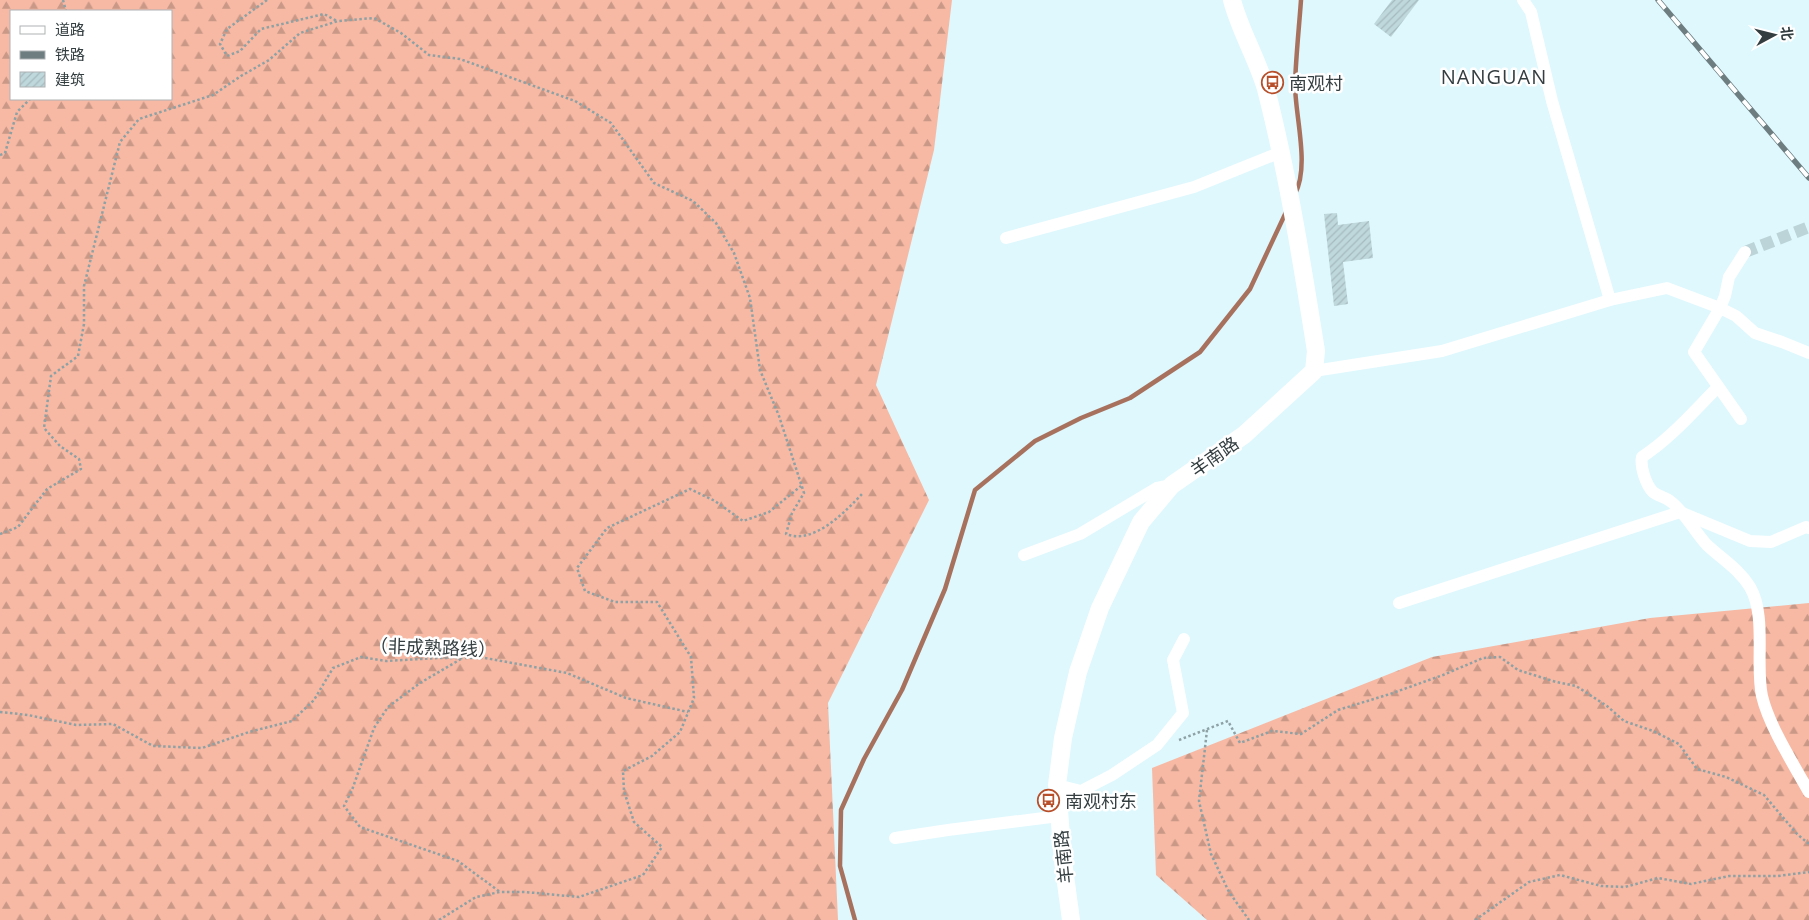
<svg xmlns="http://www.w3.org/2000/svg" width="1809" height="920" font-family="'Open Sans','Noto Sans SC',sans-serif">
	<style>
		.forest { fill: url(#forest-firs); fill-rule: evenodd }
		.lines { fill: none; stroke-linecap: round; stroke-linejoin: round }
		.stream { stroke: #a7715e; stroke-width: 4.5 }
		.building { fill: url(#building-hatch) }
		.street-tunnel { stroke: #bcd3d7; stroke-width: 12; stroke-dasharray: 12 6; stroke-linecap: butt }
		.path { stroke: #8ea1a4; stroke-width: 2.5; stroke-dasharray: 2.5 2.5; stroke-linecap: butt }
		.street { stroke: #fff; stroke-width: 12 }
		.secondary { stroke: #fff; stroke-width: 18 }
		.rail-casing { stroke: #6d7d80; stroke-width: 5.5 }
		.rail { stroke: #fff; stroke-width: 4; stroke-dasharray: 11; stroke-linecap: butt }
		.labels { text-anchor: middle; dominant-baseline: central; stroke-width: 5; stroke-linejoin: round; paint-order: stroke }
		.poi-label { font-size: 18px; fill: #343e40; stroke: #fff; text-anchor: start }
		.street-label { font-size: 18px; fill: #343e40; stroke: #fff }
		.quarter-label { font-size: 20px; letter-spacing: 1px; fill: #343e40; stroke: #fff }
	</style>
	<defs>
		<pattern id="forest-firs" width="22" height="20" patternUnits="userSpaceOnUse" patternTransform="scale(1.25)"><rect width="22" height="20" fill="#f7b9a4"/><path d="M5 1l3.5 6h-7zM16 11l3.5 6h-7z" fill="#c99887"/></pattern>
		<pattern id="building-hatch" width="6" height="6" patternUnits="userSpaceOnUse" patternTransform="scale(1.25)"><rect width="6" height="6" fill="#bfd8dc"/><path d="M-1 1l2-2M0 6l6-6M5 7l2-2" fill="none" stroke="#a5babe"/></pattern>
	</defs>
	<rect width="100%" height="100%" fill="#def8fd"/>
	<!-- forest -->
	<g class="forest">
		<path d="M0 0H952L934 150 876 385 929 500 828 703 838 920H0ZM171 11V99H11V11Z"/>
		<path d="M1809 603V920H1207L1156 875 1152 768 1432 657 1650 618Z"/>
	</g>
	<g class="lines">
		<!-- stream -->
		<g class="stream">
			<path d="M1295 194C1310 166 1295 116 1295 84 1296 56 1299 28 1301 0"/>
			<path d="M855 920 840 866 841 810 864 759 902 690 945 589 975 490 1035 441 1081 418 1130 398 1200 352 1250 289 1287 210"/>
		</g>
	</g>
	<!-- building -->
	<g class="building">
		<path d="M1392 0H1419L1391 37 1374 24Z"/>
		<path d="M1337 213 1338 225 1369 221 1373 258 1343 262 1348 304 1334 306 1324 214Z"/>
	</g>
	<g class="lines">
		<!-- street-tunnel -->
		<path class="street-tunnel" d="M1745 252 1809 227"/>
		<!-- path -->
		<g class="path">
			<path d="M63 0 66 11"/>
			<path d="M267 0 227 29 220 44 227 56 240 51 261 29 324 14 337 21"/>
			<path d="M0 155 5 153 17 112 30 99"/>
			<path d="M0 534 18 527 47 489 81 469 79 459 60 446 44 428 51 376 78 356 84 324V286L120 142 139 119 213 95 241 76 269 60 300 33 338 21 374 18 401 33 429 55 460 59 575 101 611 123 654 183 693 201 716 223 734 253 750 298 760 370 779 416 804 493 792 513 786 534C814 545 845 512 863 493"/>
			<path d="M461 659 420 683 388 707 374 728 352 790 344 806 360 827 458 861 500 892"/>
			<path d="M0 712 28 715 76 725 113 724 153 746 202 748 249 732 292 721 314 700 333 668 361 657 386 661 438 658H485L567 673 626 698 688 712"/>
			<path d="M1207 730 1199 801 1211 854 1229 892 1249 920"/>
			<path d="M1179 740 1228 721 1240 743 1272 731 1301 734 1338 710 1390 694 1443 675 1483 658 1500 657 1518 670 1556 682 1576 686 1607 706 1624 721 1653 731 1679 744 1697 769 1726 777 1764 795 1797 834 1809 844"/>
			<path d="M439 920 476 897 500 892H525L579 897 643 875 662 847 634 822 624 791 623 771 652 756 680 732 694 698 691 657 657 602H615L585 591 577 568 607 528 690 489 715 501 743 521 769 512 801 486"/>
			<path d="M1475 920 1529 882 1560 875 1601 886 1625 887 1658 878 1691 884 1729 876H1778L1809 872"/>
		</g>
		<!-- street -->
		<g class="street">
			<path d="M1523 0 1531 12 1552 101 1610 300 1667 288 1720 308 1736 316 1755 333 1782 342 1809 353"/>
			<path d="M1006 238 1194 187 1281 152"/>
			<path d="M1314 371 1442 351 1610 300"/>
			<path d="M1718 387C1693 412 1671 438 1642 457 1640 467 1646 485 1653 492 1658 496 1665 497 1670 501 1685 512 1694 531 1707 545 1722 559 1739 569 1750 587 1767 616 1755 665 1762 696 1769 726 1794 765 1809 792"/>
			<path d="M1741 419 1694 352 1720 308 1725 296 1729 277 1745 252"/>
			<path d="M1024 555 1080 534 1157 488 1172 485"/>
			<path d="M1399 603 1680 512 1750 541 1771 542 1806 527 1809 528"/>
			<path d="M1057 785 1081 791 1112 775 1157 745 1183 713 1173 660 1184 639"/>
			<path d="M895 838 948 830 1059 816"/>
		</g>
		<!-- secondary -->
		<path class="secondary" d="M1071 920 1063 861 1057 785 1063 738 1078 672 1100 608 1141 522 1172 485 1244 435 1314 371 1316 351C1302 263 1288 175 1266 89 1257 58 1240 31 1232 0"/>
		<defs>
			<path id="rail" d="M1658 0 1809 178"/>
		</defs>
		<!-- rail casing -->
		<use href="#rail" class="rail-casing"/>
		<!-- rail -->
		<use href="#rail" class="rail"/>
	</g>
	<!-- icons -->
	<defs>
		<symbol id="bus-ring" viewBox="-11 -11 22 22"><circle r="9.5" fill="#fff" stroke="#b74f2a" stroke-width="1.5"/><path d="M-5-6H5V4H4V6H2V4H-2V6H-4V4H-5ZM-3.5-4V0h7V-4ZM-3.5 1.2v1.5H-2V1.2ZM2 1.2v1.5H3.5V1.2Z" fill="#b74f2a"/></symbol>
	</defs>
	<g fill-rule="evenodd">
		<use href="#bus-ring" x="1260" y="70" width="25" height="25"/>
		<use href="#bus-ring" x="1036" y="788" width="25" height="25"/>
	</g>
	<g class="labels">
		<!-- poi labels -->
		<g class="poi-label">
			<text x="1289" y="83">南观村</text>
			<text x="1065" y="801">南观村东</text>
		</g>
		<!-- street labels -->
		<g class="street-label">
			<text transform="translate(1214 456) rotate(-35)">羊南路</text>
			<text transform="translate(433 647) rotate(2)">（非成熟路线）</text>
			<text transform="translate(1063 857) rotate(-96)">羊南路</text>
		</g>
		<!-- quarter labels -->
		<g class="quarter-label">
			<text x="1494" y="76">NANGUAN</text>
		</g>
	</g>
	<!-- legend -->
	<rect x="10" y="10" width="162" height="90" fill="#ffffff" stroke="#aeb2b3"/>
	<rect x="20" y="26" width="25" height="8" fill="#ffffff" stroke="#aeb2b3"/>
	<text x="55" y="35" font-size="15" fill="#343e40">道路</text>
	<rect x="20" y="51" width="25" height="8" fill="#6d7d80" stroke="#aeb2b3"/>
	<text x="55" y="60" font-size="15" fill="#343e40">铁路</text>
	<rect x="20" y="72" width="25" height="15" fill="url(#building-hatch)" stroke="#aeb2b3"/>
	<text x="55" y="85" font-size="15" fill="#343e40">建筑</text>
	<!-- north arrow -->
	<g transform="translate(1774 35) rotate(83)" stroke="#ffffff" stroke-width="4" paint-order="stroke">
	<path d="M0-4L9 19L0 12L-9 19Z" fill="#343e40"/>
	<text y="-8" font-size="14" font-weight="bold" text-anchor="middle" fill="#343e40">北</text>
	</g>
</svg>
